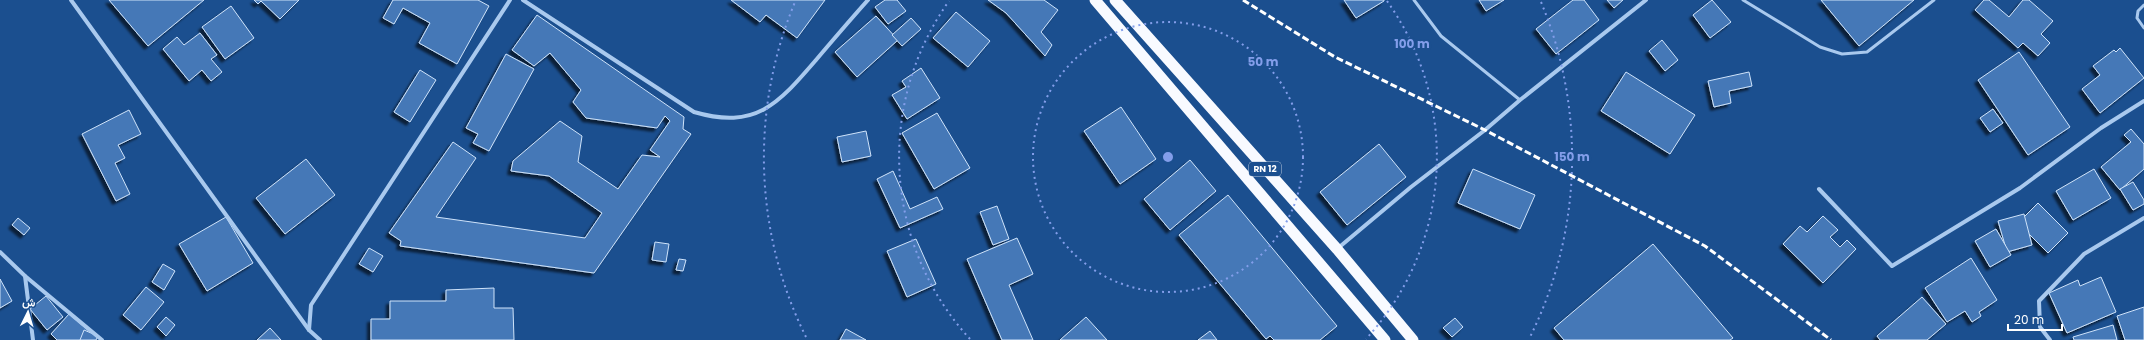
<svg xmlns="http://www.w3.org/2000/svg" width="2144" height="340" font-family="Poppins,Vazirmatn,sans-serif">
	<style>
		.building { fill: #4478b7; stroke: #cfe3fa; filter: url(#shadow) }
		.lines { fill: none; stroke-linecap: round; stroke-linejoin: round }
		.service { stroke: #a9c9ee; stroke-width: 3 }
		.minor { stroke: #a9c9ee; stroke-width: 4 }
		.trunk { stroke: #f8faff; stroke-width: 11 }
		.rail { stroke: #fff; stroke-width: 3; stroke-dasharray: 7 3; stroke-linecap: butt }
		.ring { fill: none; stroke: #839eea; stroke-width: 2; stroke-dasharray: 2 4 }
		.labels { text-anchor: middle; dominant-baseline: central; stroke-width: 4; stroke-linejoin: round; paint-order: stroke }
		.shield { fill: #1b4f8f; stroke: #bbcadd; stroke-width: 1 }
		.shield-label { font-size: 9px; font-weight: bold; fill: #fff }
		.centre { fill: #839eea; stroke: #1b4f8f; stroke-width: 2 }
		.ring-label { font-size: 12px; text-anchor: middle; font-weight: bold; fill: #839eea; stroke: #1b4f8f; stroke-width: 4; stroke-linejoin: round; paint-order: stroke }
	</style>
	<defs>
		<filter id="shadow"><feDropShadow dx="-3.5" dy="3.5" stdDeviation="1" flood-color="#0009"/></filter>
	</defs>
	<rect width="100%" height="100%" fill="#1b4f8f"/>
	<!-- building -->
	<g class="building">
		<path d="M109 0H204L148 46Z"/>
		<path d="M254 0H299L280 19 261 1 258 4Z"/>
		<path d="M393 0H478L489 6 457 64 419 43 430 23 403 8 394 24 383 18Z"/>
		<path d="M731 0H825L797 38 766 15 760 22Z"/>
		<path d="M885 0H897L906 11 888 24 875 7Z"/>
		<path d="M988 0H1044L1058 10 1041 32 1052 45 1045 56 1006 13Z"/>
		<path d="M1344 0H1384V1L1356 18Z"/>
		<path d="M1479 0H1504L1486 11Z"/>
		<path d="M1573 0H1584L1599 20 1556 54 1536 29Z"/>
		<path d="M1607 0H1623L1614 8Z"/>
		<path d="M1712 0 1731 22 1710 38 1693 15Z"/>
		<path d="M1821 0H1914L1859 46Z"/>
		<path d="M1984 0H1989L2009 17 2023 0H2029L2053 21 2041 34 2050 43 2038 56 2023 43 2018 48 1975 10Z"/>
		<path d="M231 6 254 38 225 59 202 27Z"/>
		<path d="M956 12 990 41 968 67 933 38Z"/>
		<path d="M537 15 684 117 683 129 691 134 594 273 400 246 401 241 389 233 453 142 476 158 436 217 585 238 602 213 549 176 511 171 513 161 560 121 582 136 578 162 618 189 642 155 660 157 650 150 670 121 665 116 657 128 586 118 573 102 581 90 550 53 534 66 512 50Z"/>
		<path d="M876 16 898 40 857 77 835 52Z"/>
		<path d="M911 18 921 29 902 46 892 35Z"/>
		<path d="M200 33 217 55 211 59 222 72 211 81 202 70 189 81 163 49 177 37 184 45Z"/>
		<path d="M1662 40 1678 60 1665 71 1649 51Z"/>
		<path d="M2120 48 2144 78 2100 113 2082 89 2100 75 2093 66 2114 50 2116 52Z"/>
		<path d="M2019 52 2070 127 2028 155 1978 80Z"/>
		<path d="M506 54 534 69 489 151 473 143 478 134 466 128Z"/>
		<path d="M921 68 940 98 907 119 892 95 906 87 902 81Z"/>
		<path d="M420 70 436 80 410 122 394 112Z"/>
		<path d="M1626 72 1695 115 1670 154 1601 111Z"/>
		<path d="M1749 72 1752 86 1729 91 1731 103 1714 107 1708 81Z"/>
		<path d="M1121 107 1156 159 1120 184 1084 131Z"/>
		<path d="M1993 109 2003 123 1990 132 1980 118Z"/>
		<path d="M129 110 141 134 118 145 125 158 115 163 130 194 116 201 82 134Z"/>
		<path d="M937 113 970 168 934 189 902 133Z"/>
		<path d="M2131 129 2144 144V169L2120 190 2101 167 2131 142 2124 135Z"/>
		<path d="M866 131 871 156 842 162 837 137Z"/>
		<path d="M1379 144 1406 177 1347 225 1320 192Z"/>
		<path d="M306 159 335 195 285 234 256 198Z"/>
		<path d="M1190 160 1216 191 1170 230 1144 199Z"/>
		<path d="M1473 169 1535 195 1520 229 1458 203Z"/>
		<path d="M2094 169 2111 198 2073 220 2056 191Z"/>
		<path d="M893 171 910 209 937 197 943 209 900 228 877 179Z"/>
		<path d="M2133 182 2144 200V204L2133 210 2120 189Z"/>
		<path d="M1228 195 1337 326 1320 340H1274L1270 336 1266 339 1179 235Z"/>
		<path d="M2038 203 2068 233 2048 253 2018 223Z"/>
		<path d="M997 206 1009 239 993 245 980 212Z"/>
		<path d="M2024 214 2032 245 2007 252 1998 221Z"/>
		<path d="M1823 216 1838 230 1830 237 1840 247 1847 240 1856 249 1823 283 1783 244 1800 226 1807 232Z"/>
		<path d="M226 217 253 263 207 291 179 244Z"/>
		<path d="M18 218 30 228 24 235 12 225Z"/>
		<path d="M1996 229 2011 255 1990 267 1975 241Z"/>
		<path d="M1017 238 1033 274 1009 285 1033 340H1002L967 259Z"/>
		<path d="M916 239 936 284 907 297 887 251Z"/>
		<path d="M655 242 669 244 666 262 652 260Z"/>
		<path d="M1653 244 1733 338 1730 340H1564L1554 328Z"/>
		<path d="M369 248 383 256 373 272 359 264Z"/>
		<path d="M1971 258 1997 300 1979 312 1981 316 1972 322 1965 311 1947 322 1925 288Z"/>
		<path d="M679 259 686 260 683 271 676 270Z"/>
		<path d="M163 264 175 271 164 290 152 282Z"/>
		<path d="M2101 277 2116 312 2067 333 2049 293 2078 280 2080 286Z"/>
		<path d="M0 279 12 301 0 308Z"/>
		<path d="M146 287 164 302 141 330 123 315Z"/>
		<path d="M494 288V308H513L514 340H371V319H390V301H446V290Z"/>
		<path d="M46 296 63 317 47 330 30 309Z"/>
		<path d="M1922 297 1946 324 1927 340H1880L1877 336Z"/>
		<path d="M2144 307V340H2125L2117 316Z"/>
		<path d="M69 314 90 332 82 340H57L51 334Z"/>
		<path d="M166 317 175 325 166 336 157 327Z"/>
		<path d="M1086 317 1107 340H1060Z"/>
		<path d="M1455 318 1463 327 1452 337 1443 328Z"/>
		<path d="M2113 325 2117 340H2074L2073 337Z"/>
		<path d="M270 328 281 340H257Z"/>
		<path d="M846 329 866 340H840Z"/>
		<path d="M84 330 98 336 96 340H80Z"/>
		<path d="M1210 331 1217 340H1198Z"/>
	</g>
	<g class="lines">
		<!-- service -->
		<g class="service">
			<path d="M1414 0 1441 36 1520 100"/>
			<path d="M1743 0 1820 47 1842 54 1867 52 1934 0"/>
			<path d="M2144 5 2138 11 2137 18 2144 28"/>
		</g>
		<!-- minor -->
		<g class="minor">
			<path d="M71 0 309 330"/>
			<path d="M523 0 694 112C756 130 778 104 816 60 833 40 850 20 868 0"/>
			<path d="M1819 189 1892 266 2020 188 2101 128 2144 101"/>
			<path d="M1337 249 1411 187 1485 130 1520 100 1646 0"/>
			<path d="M0 252 25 276 102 340"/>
			<path d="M25 276 33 340"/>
			<path d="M320 340 309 330 311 305 510 0"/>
			<path d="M2050 340 2040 327 2039 301 2084 254 2144 218"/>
		</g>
		<!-- trunk -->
		<g class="trunk">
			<path d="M1095 0 1385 340"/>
			<path d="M1115 0 1337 249 1413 340"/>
		</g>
		<!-- rail -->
		<path class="rail" d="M1243 0 1335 57 1485 130 1705 246 1831 340"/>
	</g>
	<!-- distance rings -->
	<g class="ring">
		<circle cx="1168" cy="157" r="135"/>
		<path d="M970 339A269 269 0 0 1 949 1M1387 1A269 269 0 0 1 1366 339"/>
		<path d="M806 337A404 404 0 0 1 795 2M1541 2A404 404 0 0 1 1530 337"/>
	</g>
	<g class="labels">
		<!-- shield labels -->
		<rect class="shield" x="1249" y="162" width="32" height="14" rx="3"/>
		<g class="shield-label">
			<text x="1265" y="169">RN 12</text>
		</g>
	</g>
	<circle cx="1168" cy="157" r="6" class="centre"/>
	<g class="ring-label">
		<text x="1412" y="48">100 m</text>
		<text x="1263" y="66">50 m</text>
		<text x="1572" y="161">150 m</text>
	</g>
	<!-- north arrow -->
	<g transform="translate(28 312) rotate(5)" stroke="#1b4f8f" stroke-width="3" paint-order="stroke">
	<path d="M0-3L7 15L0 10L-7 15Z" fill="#ffffff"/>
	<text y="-6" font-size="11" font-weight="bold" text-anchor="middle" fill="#ffffff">ش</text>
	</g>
	<!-- scale -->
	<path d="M2008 324v6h54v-6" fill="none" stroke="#ffffff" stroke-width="2"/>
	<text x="2014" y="324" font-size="12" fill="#ffffff" stroke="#1b4f8f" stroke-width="3" paint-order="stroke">20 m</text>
</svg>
